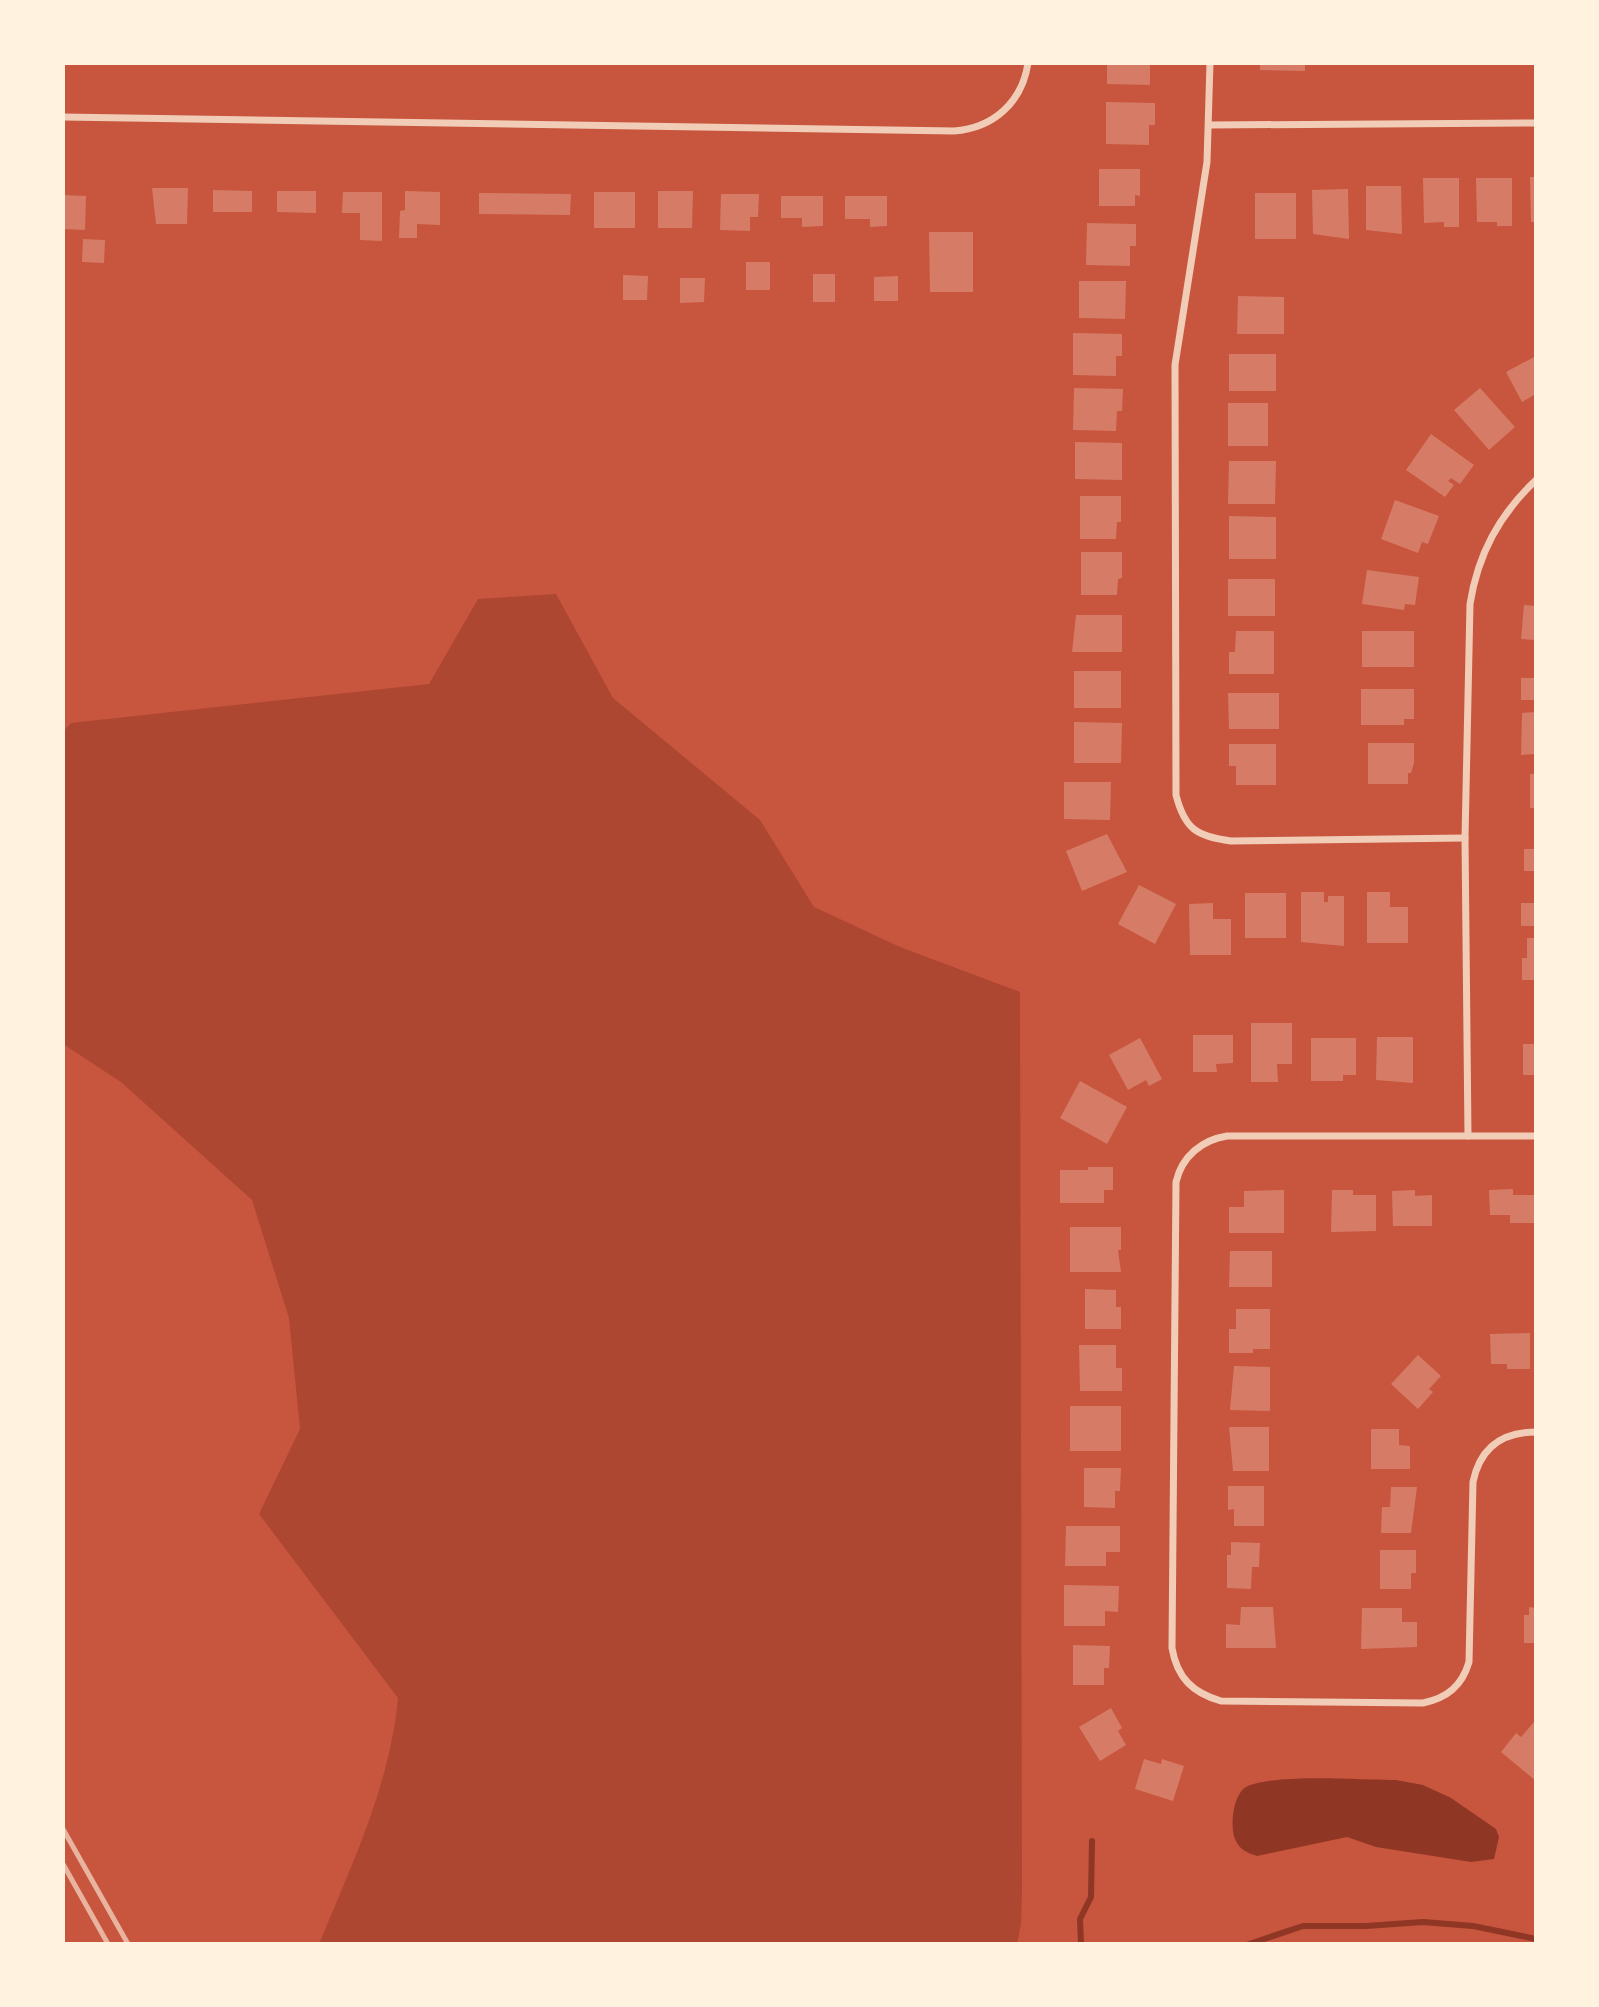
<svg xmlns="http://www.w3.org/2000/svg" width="1599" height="2007" font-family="Arial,sans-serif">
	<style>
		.green { fill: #ae4732 }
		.water { fill: #8f3625 }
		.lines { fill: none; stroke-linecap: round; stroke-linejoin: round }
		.stream { stroke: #8f3625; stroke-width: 6 }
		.building { fill: #d67c66 }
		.minor { stroke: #f1ccb7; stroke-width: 7 }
		.rail { stroke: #e9b49f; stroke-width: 5 }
	</style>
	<rect width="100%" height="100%" fill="#c8553d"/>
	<!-- green -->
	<path class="green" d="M556 594 613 698 760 820 814 907 900 947 1020 992 1022 1890 1021 1924 1017 1944H319C352 1864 390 1785 398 1698L259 1514 300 1429 289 1318 252 1200 121 1082 63 1044V732L71 723 429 684 478 599Z"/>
	<!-- water -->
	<path class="water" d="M1396 1780 1423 1785 1451 1798 1496 1829 1499 1837 1494 1859 1471 1862 1376 1847 1347 1837 1257 1856C1248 1853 1240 1850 1236 1841 1229 1829 1233 1794 1246 1787 1275 1773 1361 1780 1396 1780Z"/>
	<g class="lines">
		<!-- stream -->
		<g class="stream">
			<path d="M1081 1944 1080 1919 1091 1897 1092 1841"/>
			<path d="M1249 1944 1303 1926H1366L1423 1922 1473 1926 1536 1939"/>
		</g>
	</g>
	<!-- building -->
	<g class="building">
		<path d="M1107 63H1150V85L1107 84Z"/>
		<path d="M1260 63H1305V71L1260 70Z"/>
		<path d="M1106 102 1155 103V125H1149V145L1106 144Z"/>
		<path d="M1099 169H1140V196L1135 195V206H1099Z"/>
		<path d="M1530 177H1536V222H1531Z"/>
		<path d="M1423 178H1459V227H1444V222L1424 223Z"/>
		<path d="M1476 178H1512V226H1497V222H1477Z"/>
		<path d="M1366 186H1401L1402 234 1366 230Z"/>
		<path d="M152 188H188L187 224H156Z"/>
		<path d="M1348 189 1349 239 1313 234 1312 190Z"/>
		<path d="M213 190 252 191V212H213Z"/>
		<path d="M277 191H316V213L277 212Z"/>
		<path d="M405 191 440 192V225L417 224V238H399L400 211 405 210Z"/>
		<path d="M658 191H693L692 228H658Z"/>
		<path d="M343 192H382V241L360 240V213H342Z"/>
		<rect x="594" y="192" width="41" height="36"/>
		<path d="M479 193 571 194 570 215 479 214Z"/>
		<rect x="1255" y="193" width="41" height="46"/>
		<path d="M721 194H759L758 217H750V231L720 230Z"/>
		<path d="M63 195 86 196 85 230 63 229Z"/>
		<path d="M781 196H823V226L802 227V218H781Z"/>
		<path d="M845 196H887V226L870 227V219H845Z"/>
		<path d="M1087 223 1136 224V246H1130V266L1086 265Z"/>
		<path d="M929 232H973V292H930Z"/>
		<path d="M83 239 105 240 104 263 82 262Z"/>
		<rect x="746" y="262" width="24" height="28"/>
		<rect x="813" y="274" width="22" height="28"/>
		<path d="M623 275 648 276 647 300H623Z"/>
		<path d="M898 276V301H874V277Z"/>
		<path d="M680 278H705L704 302 680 303Z"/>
		<path d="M1079 281H1126L1125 319 1079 318Z"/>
		<path d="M1238 296 1284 297V334H1237Z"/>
		<path d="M1073 333 1122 334V356H1116V376L1073 375Z"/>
		<rect x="1229" y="354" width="47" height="37"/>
		<path d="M1536 356V394L1522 402 1506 372Z"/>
		<path d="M1074 388 1123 389 1122 411H1117L1116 431 1073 430Z"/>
		<path d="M1480 388 1515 427 1489 450 1454 410Z"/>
		<rect x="1228" y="403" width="40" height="43"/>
		<path d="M1431 434 1474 465 1460 484 1451 478 1448 481 1454 485 1445 497 1406 470Z"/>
		<path d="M1075 442 1122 443V480L1075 479Z"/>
		<path d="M1229 461H1276L1275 504H1228Z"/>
		<path d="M1080 496H1121V522H1117L1116 539H1080Z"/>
		<path d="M1395 500 1439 516 1428 544 1422 542 1418 553 1381 539Z"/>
		<path d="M1229 516 1276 517V559H1229Z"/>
		<path d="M1081 552H1122V578L1118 579 1117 595H1081Z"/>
		<path d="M1367 570 1419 577 1415 605 1405 604 1404 610 1362 604Z"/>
		<rect x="1228" y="579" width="47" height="37"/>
		<path d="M1524 605 1536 606V640L1521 639Z"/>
		<path d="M1076 615H1122V652H1072Z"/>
		<path d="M1236 631H1274V674H1229V652H1235Z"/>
		<rect x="1362" y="631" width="52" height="36"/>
		<rect x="1074" y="671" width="47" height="37"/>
		<rect x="1521" y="678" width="15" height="22"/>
		<path d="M1361 689H1414V719H1404V725H1361Z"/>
		<path d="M1228 693H1279V729H1229Z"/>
		<path d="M1536 712V754L1521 755 1522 713Z"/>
		<path d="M1074 722 1122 723 1121 763H1074Z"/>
		<path d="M1368 743H1414V763L1411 773H1408V784H1368Z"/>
		<path d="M1229 744H1276V785H1236V766H1229Z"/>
		<rect x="1530" y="774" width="6" height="34"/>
		<path d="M1064 782H1111L1110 820 1064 819Z"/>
		<path d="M1107 834 1127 872 1082 891 1066 851Z"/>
		<rect x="1524" y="849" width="12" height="22"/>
		<path d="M1139 885 1176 904 1155 944 1118 924Z"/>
		<path d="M1301 892H1324V902H1328V896H1344V946L1301 942Z"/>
		<path d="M1367 892H1390V907H1408V943H1367Z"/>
		<rect x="1245" y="893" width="41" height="45"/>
		<path d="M1213 903V919H1231V955H1190L1189 904Z"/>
		<rect x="1521" y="903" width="15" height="23"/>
		<path d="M1527 938H1536V980H1522V958H1527Z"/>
		<path d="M1251 1023H1292V1064H1277L1278 1082H1251Z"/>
		<path d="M1193 1035H1233V1063L1216 1064 1217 1072H1193Z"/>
		<path d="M1377 1037H1413V1083L1376 1080Z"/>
		<path d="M1140 1038 1162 1079 1149 1086 1146 1080 1128 1090 1109 1055Z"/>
		<path d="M1311 1038H1356V1075H1343V1081H1311Z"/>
		<rect x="1523" y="1044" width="13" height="31"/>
		<path d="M1080 1081 1127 1107 1107 1144 1060 1118Z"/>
		<path d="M1088 1167H1113V1190H1104V1203H1060V1170H1088Z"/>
		<path d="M1513 1189V1195H1535V1223H1510V1215H1490L1489 1190Z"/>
		<path d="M1284 1190V1233H1229V1207H1244V1191Z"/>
		<path d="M1332 1190H1353V1195H1376V1231L1331 1232Z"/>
		<path d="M1415 1190V1196L1432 1195V1226H1393L1392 1191Z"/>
		<path d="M1070 1227H1121V1250H1118L1121 1272H1070Z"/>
		<path d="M1230 1251H1272V1287H1229Z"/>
		<path d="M1085 1289 1116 1290V1307H1121V1329H1085Z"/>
		<path d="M1236 1309H1270V1349H1253V1353H1229V1329H1236Z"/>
		<path d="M1530 1333V1369H1507V1364H1491L1490 1334Z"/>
		<path d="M1079 1345H1116V1368H1122V1391H1080Z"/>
		<path d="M1418 1355 1441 1376 1429 1389 1433 1392 1418 1409 1391 1384Z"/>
		<path d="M1234 1366 1270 1367V1411L1230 1410Z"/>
		<rect x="1070" y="1406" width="51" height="45"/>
		<path d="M1229 1427H1269V1471H1233Z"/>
		<path d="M1371 1429H1399V1445L1410 1446V1469H1371Z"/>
		<path d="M1084 1468H1121L1120 1491H1115V1508L1084 1507Z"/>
		<path d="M1228 1486H1264V1526H1234V1509L1228 1510Z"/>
		<path d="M1391 1487H1417L1411 1533H1381L1382 1507H1390Z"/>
		<path d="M1066 1526H1120V1552H1106V1566H1065Z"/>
		<path d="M1231 1542 1260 1543 1259 1567H1252L1251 1589 1227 1588V1555H1231Z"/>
		<path d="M1380 1550H1416V1573H1411V1589H1380Z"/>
		<path d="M1064 1585 1119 1586 1118 1612 1105 1611V1626H1064Z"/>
		<path d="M1241 1607H1273L1276 1648H1226V1624L1240 1625Z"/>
		<path d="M1529 1607 1536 1608V1643H1524V1615H1529Z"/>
		<path d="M1362 1608H1402V1622H1417V1647L1361 1649Z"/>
		<path d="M1073 1645 1110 1646 1109 1668H1104V1685H1073Z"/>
		<path d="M1111 1708 1122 1728 1118 1731 1126 1745 1100 1761 1079 1727Z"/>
		<path d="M1534 1722 1536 1724V1781L1501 1752 1516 1733 1521 1737Z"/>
		<path d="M1144 1759 1161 1764 1162 1759 1184 1766 1173 1801 1135 1789Z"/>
	</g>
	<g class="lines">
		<!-- minor -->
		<g class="minor">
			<path d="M1210 63 1207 162 1175 365 1176 795C1185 830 1197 836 1231 841L1465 838"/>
			<path d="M63 117 954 131C993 128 1022 103 1028 63"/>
			<path d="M1210 125 1536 123"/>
			<path d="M1468 1136 1465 838 1470 604C1478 554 1499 515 1536 480"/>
			<path d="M1536 1136H1227C1202 1140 1182 1156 1176 1182L1172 1648C1177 1678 1193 1693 1221 1701L1423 1703C1447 1698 1462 1686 1469 1662L1473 1482C1480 1448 1501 1432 1536 1432"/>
		</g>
		<!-- rail -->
		<g class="rail">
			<path d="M63 1829 128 1944"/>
			<path d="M63 1864 108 1944"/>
		</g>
	</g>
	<!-- border -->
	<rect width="1599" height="2007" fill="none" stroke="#fff3e0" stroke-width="130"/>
</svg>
